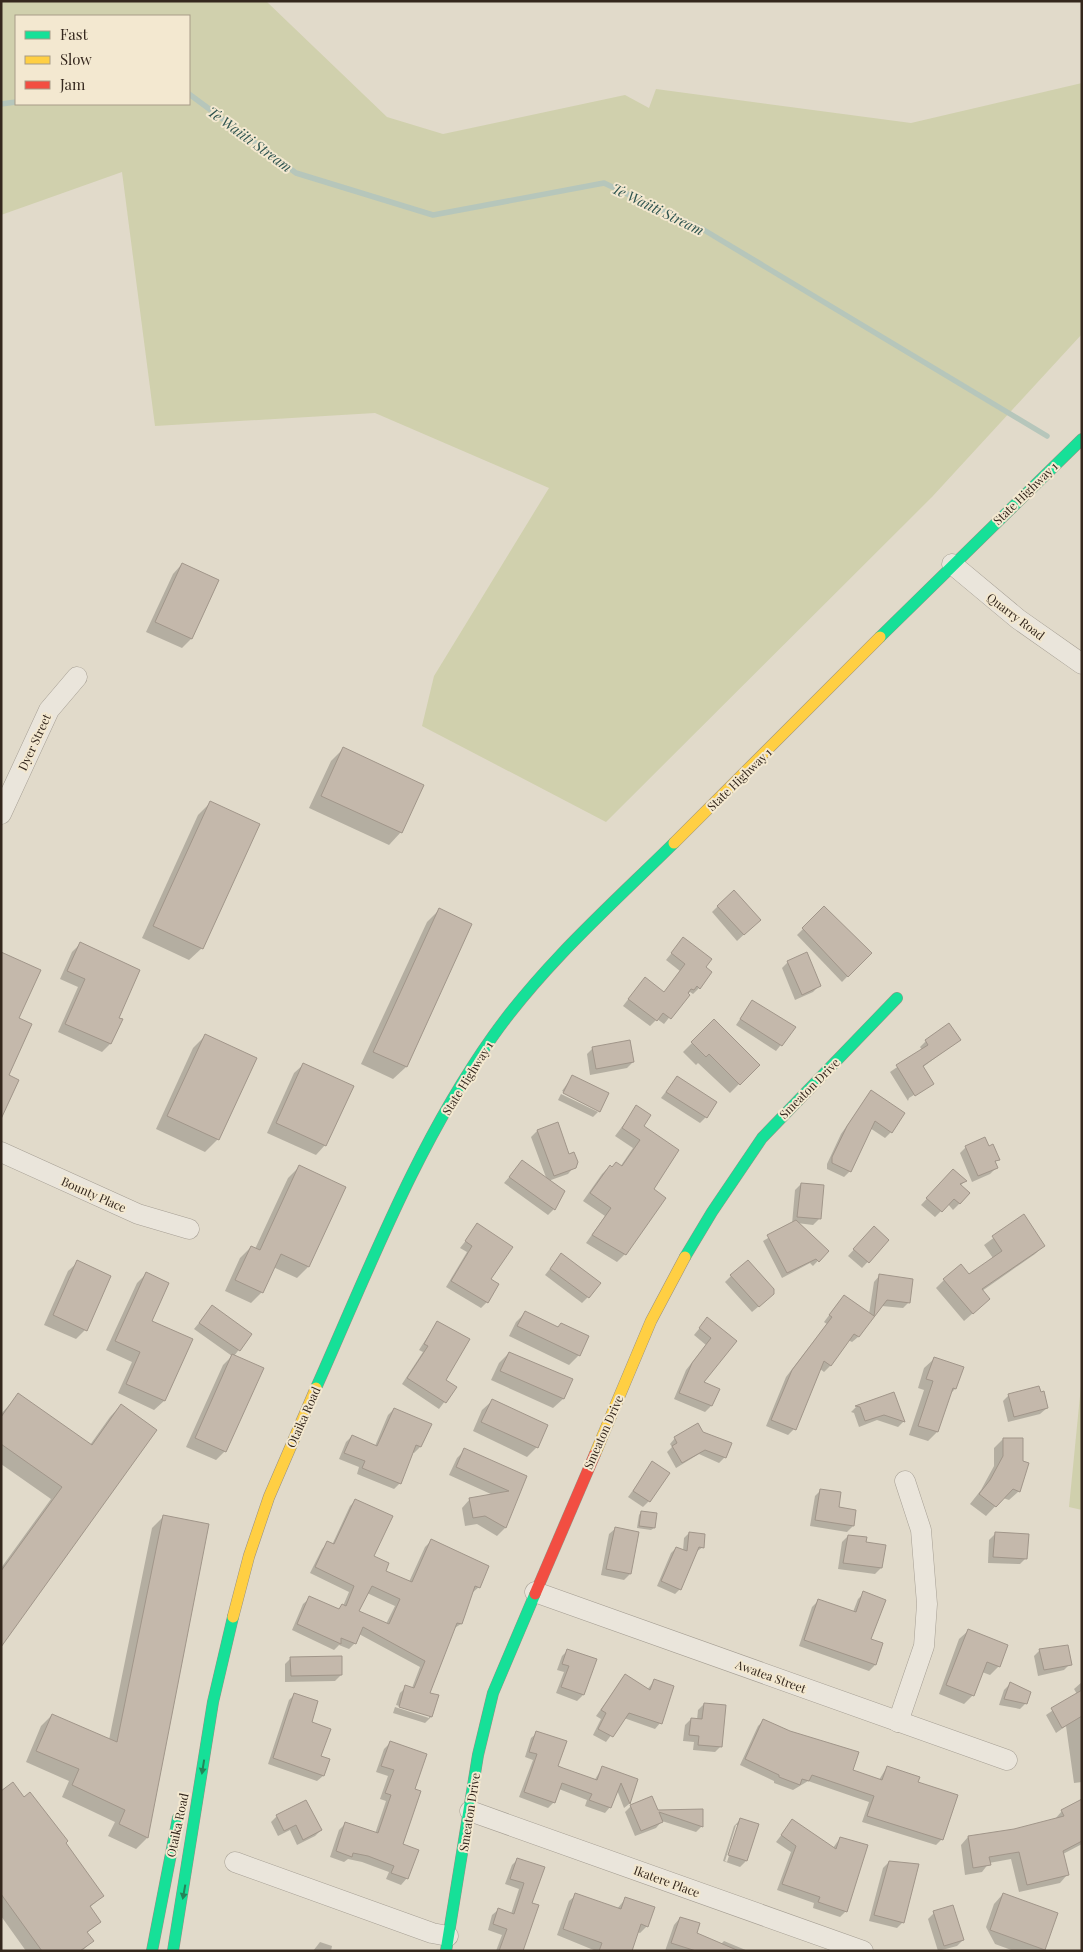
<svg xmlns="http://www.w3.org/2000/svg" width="1083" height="1952" font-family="'Playfair Display',serif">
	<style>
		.green { fill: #d0d0ad; fill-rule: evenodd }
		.shadow { fill: #0003; fill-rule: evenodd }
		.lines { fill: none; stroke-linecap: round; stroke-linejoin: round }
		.stream { stroke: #b6c6bb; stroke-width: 5.5 }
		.building { fill: #c4b8ab; stroke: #a1968a; fill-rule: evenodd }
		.street-casing { stroke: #a69f94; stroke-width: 21 }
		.fast-casing { stroke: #968f84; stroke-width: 12 }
		.slow-casing { stroke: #968f84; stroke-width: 12 }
		.jam-casing { stroke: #968f84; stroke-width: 12 }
		.street { stroke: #eae5db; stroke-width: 20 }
		.fast { stroke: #16e098; stroke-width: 11 }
		.slow { stroke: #ffcf43; stroke-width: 11 }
		.jam { stroke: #f24e42; stroke-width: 11 }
		.oneway { fill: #25845a }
		.labels { text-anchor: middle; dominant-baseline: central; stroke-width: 4; stroke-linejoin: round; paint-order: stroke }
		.street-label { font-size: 12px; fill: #34271d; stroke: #f3e8d0 }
		.water-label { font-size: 14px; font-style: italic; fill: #2d534f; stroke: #f3e8d0 }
	</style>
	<rect width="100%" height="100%" fill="#e1daca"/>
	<!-- green -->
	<g class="green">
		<path d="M1 1H266L387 117 443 134 625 95 649 108 656 89 911 123 1082 83V334L932 497 606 822 422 726 434 676 549 488 375 413 155 426 122 172 1 215ZM16 16H189V104H16Z"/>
		<path d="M1082 1376V1510L1069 1507Z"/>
	</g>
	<!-- shadow -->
	<g class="shadow">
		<path d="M182 564 218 581 191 639 182 648 146 632 173 574Z"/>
		<path d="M343 749 401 832 389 845 309 808 331 761Z"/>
		<path d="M210 803 202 948 189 960 142 938 198 815Z"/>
		<path d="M718 906 753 926 737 941 712 912Z"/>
		<path d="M824 908 870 953 842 982 797 935Z"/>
		<path d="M439 910 471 924 406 1067 393 1079 361 1064 427 922Z"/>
		<path d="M683 939 704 968 699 988 693 994 690 992 687 995 664 1024 657 1019 650 1026 623 1006 639 985 664 993 680 971 666 960Z"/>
		<path d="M80 944 117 1018 121 1020 110 1044 102 1052 58 1032 78 987 60 979 72 952Z"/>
		<path d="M788 962 819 986 813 992 795 1000 782 968Z"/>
		<path d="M752 1001 794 1028 776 1051 736 1025Z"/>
		<path d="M714 1021 758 1065 730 1093 698 1063 696 1065 683 1052Z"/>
		<path d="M205 1036 218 1139 205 1152 156 1129 193 1048Z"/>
		<path d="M959 1040 923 1067 933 1083 909 1098 908 1101 890 1072 922 1050 920 1047 926 1041Z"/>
		<path d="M593 1048 633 1062 627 1068 590 1075 587 1054Z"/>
		<path d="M304 1064 325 1145 316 1155 267 1133 294 1073Z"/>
		<path d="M572 1077 607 1094 599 1112V1109L562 1091Z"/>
		<path d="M677 1077 706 1117 700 1123 661 1098Z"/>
		<path d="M871 1092 891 1132 885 1138 870 1128 850 1171 844 1177 827 1169V1164L841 1134Z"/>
		<path d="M561 1094 598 1112 593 1117 558 1100Z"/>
		<path d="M637 1107 652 1189 625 1254 617 1262 586 1243 605 1216 583 1201 602 1174 610 1166 620 1167 633 1148 615 1136Z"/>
		<path d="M537 1131 568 1155 574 1167 568 1174 548 1181 554 1209 548 1215 504 1183 522 1162 547 1180 531 1137Z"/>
		<path d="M966 1147H988L998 1159 994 1163 996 1168 990 1174 972 1182 960 1153Z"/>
		<path d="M299 1167 344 1187 308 1267 297 1278 273 1267 262 1292 251 1303 225 1291 240 1258 251 1247 255 1249 288 1178Z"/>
		<path d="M947 1177 965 1181 960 1186 969 1194 953 1210 948 1204 935 1217 921 1205Z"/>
		<path d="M801 1184 819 1219 813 1225 797 1223 827 1251 813 1266 810 1263 782 1278 763 1241 792 1224 795 1190Z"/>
		<path d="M1023 1216 1044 1246 1035 1254 982 1291 980 1307 964 1321 936 1288 944 1280 969 1275 993 1258 984 1245Z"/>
		<path d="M478 1225 489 1280 487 1302 481 1308 446 1287 467 1252 460 1248Z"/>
		<path d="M868 1234 888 1240 862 1268 848 1256Z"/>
		<path d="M561 1255 588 1297 582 1303 545 1275Z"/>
		<path d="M78 1262 85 1330 76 1339 44 1325 68 1271Z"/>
		<path d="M146 1274 151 1321 191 1340 164 1401 154 1410 118 1393 132 1362 106 1350 137 1283Z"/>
		<path d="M880 1275 909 1302 903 1308 882 1306 858 1337 852 1342 848 1340 830 1366 824 1372 819 1368 794 1429 788 1435 766 1426 786 1377 827 1324 824 1322 839 1302 845 1296 869 1314 874 1282Z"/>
		<path d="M731 1276 766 1300 752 1312 725 1282Z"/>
		<path d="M212 1307 251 1334 234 1356 225 1451 216 1460 186 1447 223 1365 232 1356 194 1329Z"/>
		<path d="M525 1313 557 1328 587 1337 578 1356 569 1365 509 1336 516 1322Z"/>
		<path d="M707 1319 735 1341 702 1383 711 1406 705 1412 674 1399 686 1370 706 1345 694 1335Z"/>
		<path d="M437 1322 445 1381 455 1388 439 1409 402 1384 423 1352 419 1350Z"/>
		<path d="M509 1353 571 1380 563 1399 553 1408 491 1380 499 1363Z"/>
		<path d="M934 1359 962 1368 955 1389 949 1395 937 1432 928 1441 909 1435 924 1390 918 1388 924 1368Z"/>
		<path d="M893 1393 904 1421 898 1427 877 1420 859 1427 854 1413 851 1412 856 1407Z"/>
		<path d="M18 1395 90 1445 110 1417 121 1405 1 1644V1568L51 1499 1 1464V1414Z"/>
		<path d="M1009 1395 1047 1408 1040 1414 1008 1422 1003 1401Z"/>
		<path d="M492 1401 537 1447 527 1457 473 1431 482 1410Z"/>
		<path d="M394 1409 420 1447 414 1453 412 1452 400 1483 394 1489 357 1474 359 1467 339 1459 346 1442 352 1436 375 1446 388 1415Z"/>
		<path d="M702 1433 730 1444 724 1458 719 1463 699 1454 676 1468 667 1452 672 1447 670 1444 675 1438Z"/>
		<path d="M1003 1439 1022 1462 1019 1491 1009 1500 1003 1498 986 1516 970 1504 981 1490 994 1466V1448Z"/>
		<path d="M465 1450 526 1477 505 1528 497 1536 477 1524 465 1526 462 1508 470 1499 493 1495 449 1475 457 1458Z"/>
		<path d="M653 1463 649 1501 643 1507 628 1497Z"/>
		<path d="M821 1490 853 1526 847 1532 810 1526 815 1496Z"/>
		<path d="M356 1500 372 1557 384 1571 409 1582 425 1547 431 1541 479 1587 472 1593 461 1624 453 1629 429 1693 431 1717 425 1723 393 1713 395 1707 429 1718V1715L396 1705 400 1693 406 1687 412 1688 420 1667 359 1634 355 1643 349 1649 339 1645 334 1650 292 1630 303 1604 310 1598 337 1610 343 1606 349 1592 310 1573 322 1549 328 1543 332 1545 350 1506ZM367 1593 395 1606 386 1624 358 1612Z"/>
		<path d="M641 1512 654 1528 651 1530 637 1528 639 1515Z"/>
		<path d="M164 1516 147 1838 136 1849 108 1836 115 1822 62 1797 69 1781 26 1762 41 1726 52 1715 109 1740 152 1528Z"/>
		<path d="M616 1528 630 1574 624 1580 601 1575 609 1534Z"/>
		<path d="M689 1533 703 1547 696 1552 680 1589 675 1594 657 1586 671 1553 676 1548 683 1551 684 1538Z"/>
		<path d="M995 1534 1026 1558 1020 1564 988 1563 989 1540Z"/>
		<path d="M848 1536 864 1543 881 1568 875 1574 838 1569 842 1542Z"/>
		<path d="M864 1593 875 1665 869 1671 799 1646 812 1607 818 1601 853 1612 858 1599Z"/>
		<path d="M968 1631 999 1666 990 1675 982 1672 973 1695 964 1704 939 1694 959 1639Z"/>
		<path d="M568 1650 595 1660 583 1695 577 1701 556 1693 564 1672 557 1670 562 1656Z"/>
		<path d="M1040 1650 1070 1664 1064 1670 1038 1676 1034 1656Z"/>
		<path d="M291 1658 341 1675 335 1681 285 1682V1664Z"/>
		<path d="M625 1675 647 1690 654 1681 660 1723 655 1729 624 1718 606 1742 593 1735 601 1719 596 1716Z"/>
		<path d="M1082 1682V1782L1074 1783 1066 1726 1056 1733 1046 1715 1077 1694 1074 1689Z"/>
		<path d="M1010 1684 1026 1703 1020 1709 999 1705 1004 1690Z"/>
		<path d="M294 1695 319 1757 328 1760 323 1776 317 1781 268 1764 289 1700Z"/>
		<path d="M704 1704 721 1746 715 1752 693 1750 694 1742 683 1741 685 1725 691 1719 697 1720 698 1710Z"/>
		<path d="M764 1720 851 1771 879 1780 887 1767 942 1839 936 1845 862 1822 869 1802 808 1781 793 1790 774 1783V1781L740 1765 758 1726Z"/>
		<path d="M537 1733 556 1766 594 1781 602 1768 636 1780 629 1804 624 1808 617 1790 610 1807 605 1813 585 1806 587 1800 559 1789 554 1802 548 1808 519 1797 533 1760 525 1757 531 1738Z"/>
		<path d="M390 1743 413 1790 401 1845 407 1878 401 1885 386 1879 389 1872 362 1862 348 1859 344 1862 330 1857 339 1830 345 1824 375 1834 386 1801 380 1799 388 1776 376 1772 384 1749Z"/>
		<path d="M1 1793 64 1843 103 1896 89 1908 99 1922 87 1933 92 1941 82 1951H26L1 1916Z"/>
		<path d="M1082 1802V1844L1063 1854 1067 1875 1060 1883 1019 1892 1011 1859 989 1863 982 1872 965 1875 961 1845 968 1837 1014 1830 1055 1819 1062 1811Z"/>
		<path d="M631 1806 657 1811 702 1826 696 1832 662 1821 656 1828 635 1836 625 1812Z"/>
		<path d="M277 1816 321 1830 315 1836 297 1845 290 1830 278 1836 271 1822Z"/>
		<path d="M740 1820 757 1825 746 1861 740 1867 723 1861 734 1826ZM736 1825H739L727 1862 725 1861Z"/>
		<path d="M792 1821 833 1848 840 1838 846 1911 840 1917 813 1908 814 1903 777 1890 791 1852 776 1842Z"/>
		<path d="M518 1859 531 1904 522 1951H496L502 1935 488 1930 492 1915 498 1910 511 1914 519 1889 505 1884 512 1865Z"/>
		<path d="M889 1862 903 1922 897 1928 869 1921 883 1868Z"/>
		<path d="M1003 1894 1044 1949 1042 1951H1014L995 1944 986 1927 994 1904Z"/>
		<path d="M576 1895 617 1909 626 1898 647 1926 640 1933 637 1932 631 1951H596L557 1935 569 1901Z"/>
		<path d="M934 1913 963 1940 957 1946 938 1951 928 1919Z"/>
		<path d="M680 1918 696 1934 721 1944 724 1941 748 1951H665L674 1925Z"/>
		<path d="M320 1942 332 1946 331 1951H313Z"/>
	</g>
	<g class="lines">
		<!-- stream -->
		<g class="stream">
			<path d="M189 94 296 173 433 215 604 183 704 230 1047 436"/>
			<path d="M1 104 16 102"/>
		</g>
	</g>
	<!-- building -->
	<g class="building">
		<path d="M182 563 219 580 192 639 155 622Z"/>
		<path d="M343 747 424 785 402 833 321 796Z"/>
		<path d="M210 801 260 824 203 949 153 926Z"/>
		<path d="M734 890 761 920 744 935 717 906Z"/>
		<path d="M824 906 872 953 848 977 802 928Z"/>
		<path d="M439 908 472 924 407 1067 373 1052Z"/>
		<path d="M683 937 712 959 706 967 712 972 700 989 697 986 694 990 691 989 688 993 690 995 671 1019 663 1013 657 1021 628 999 645 977 664 992 685 964 671 953Z"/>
		<path d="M80 942 140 970 119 1018 123 1019 111 1044 65 1024 85 979 67 971Z"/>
		<path d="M1 952 41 970 19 1018 32 1024 9 1075 19 1080 1 1119Z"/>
		<path d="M807 952 821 986 802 995 787 961Z"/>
		<path d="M752 1000 796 1027 782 1046 740 1019Z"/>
		<path d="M714 1019 760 1065 740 1085 709 1054 706 1057 691 1042Z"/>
		<path d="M949 1023 961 1040 923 1066 934 1084 915 1096 896 1065 928 1045 925 1040Z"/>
		<path d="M205 1034 257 1058 219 1140 167 1116Z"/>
		<path d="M630 1040 634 1062 596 1069 592 1047Z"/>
		<path d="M303 1063 354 1086 326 1146 276 1123Z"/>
		<path d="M572 1075 609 1093 600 1112 563 1093Z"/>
		<path d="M677 1076 717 1102 707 1118 666 1092Z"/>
		<path d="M871 1090 905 1113 892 1133 875 1121 851 1172 832 1163V1157L847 1126Z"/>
		<path d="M636 1105 651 1115 644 1126 679 1150 654 1189 666 1198 626 1255 592 1235 611 1208 590 1193 610 1165 612 1167 616 1162 622 1166 640 1140 622 1128Z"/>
		<path d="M558 1122 569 1154 574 1152 578 1162 576 1168 554 1176 537 1130Z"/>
		<path d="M985 1137 989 1146 993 1144 1000 1160 995 1161 998 1168 978 1176 965 1146Z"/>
		<path d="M522 1160 565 1191 555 1210 509 1177Z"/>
		<path d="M299 1165 346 1187 309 1267 281 1254 263 1293 235 1280 251 1246 260 1250Z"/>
		<path d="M953 1169 967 1181 960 1184 970 1193 960 1204 954 1199 942 1212 926 1198Z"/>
		<path d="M801 1183 824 1185 821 1219 797 1217Z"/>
		<path d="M1024 1214 1045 1246 982 1289 990 1299 973 1314 943 1279 961 1264 969 1274 1002 1251 992 1236Z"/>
		<path d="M796 1220 829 1251 819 1262 816 1259 787 1273 767 1235Z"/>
		<path d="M477 1223 513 1247 491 1279 499 1284 488 1303 451 1281 472 1246 465 1241Z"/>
		<path d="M874 1226 889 1240 869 1263 853 1249Z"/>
		<path d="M561 1253 601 1283 589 1298 550 1269Z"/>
		<path d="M77 1260 111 1276 87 1331 53 1315Z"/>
		<path d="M748 1260 774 1289V1294L759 1307 730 1275Z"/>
		<path d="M146 1272 169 1283 152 1321 193 1339 165 1401 126 1384 140 1352 115 1341Z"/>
		<path d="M879 1274 913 1279 910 1303 887 1300 859 1337 854 1334 831 1366 824 1361 796 1430 771 1420 792 1370 832 1317 829 1315 844 1295 874 1316Z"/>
		<path d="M212 1305 252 1334 240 1351 199 1323Z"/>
		<path d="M525 1311 558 1327 561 1323 589 1336 580 1356 517 1326Z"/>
		<path d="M707 1317 737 1341 704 1382 720 1389 712 1406 679 1393 692 1363 711 1338 699 1328Z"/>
		<path d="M437 1321 470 1339 446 1380 457 1387 446 1403 407 1378 428 1346 424 1344Z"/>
		<path d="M509 1352 573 1379 564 1399 500 1371Z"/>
		<path d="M232 1354 264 1368 226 1452 195 1438Z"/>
		<path d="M934 1357 964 1367 956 1389 953 1388 938 1432 918 1426 933 1381 926 1379Z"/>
		<path d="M1039 1386 1041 1392 1044 1391 1048 1408 1014 1417 1008 1394Z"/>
		<path d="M894 1392 905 1422 884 1415 865 1421 860 1407 855 1406Z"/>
		<path d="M18 1393 92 1445 121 1404 157 1430 1 1647V1571L62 1487 1 1444V1417Z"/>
		<path d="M492 1399 548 1425 538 1448 481 1422Z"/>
		<path d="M394 1408 432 1424 421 1447 416 1445 401 1484 362 1468 365 1461 344 1453 352 1435 377 1446Z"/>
		<path d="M698 1423 703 1432 732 1443 726 1458 705 1450 682 1463 672 1446 677 1443 674 1437Z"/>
		<path d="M1003 1438H1023V1461L1029 1463 1020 1492 1013 1489 996 1507 979 1494 990 1480 1003 1456Z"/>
		<path d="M464 1448 527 1476 506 1528 485 1516 473 1518 469 1498 509 1491 456 1467Z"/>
		<path d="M652 1461 670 1473 650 1502 633 1491Z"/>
		<path d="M820 1489 841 1492 839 1507 856 1510 854 1526 815 1520Z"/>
		<path d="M355 1499 393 1516 374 1556 389 1563 386 1571 412 1582 431 1539 489 1566 480 1588 475 1586 462 1624 457 1623 430 1693 439 1695 432 1717 399 1707 405 1685 414 1688 425 1661 363 1627 356 1644 341 1638V1644L297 1624 309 1596 339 1609 342 1604 346 1606 354 1586 315 1567 327 1541 334 1544ZM372 1586 400 1599 389 1624 359 1611Z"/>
		<path d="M641 1511 657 1513 655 1528 639 1526Z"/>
		<path d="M163 1515 209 1524 148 1838 119 1824 125 1810 72 1785 79 1769 36 1751 52 1714 117 1742Z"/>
		<path d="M615 1527 639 1532 631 1574 606 1569Z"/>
		<path d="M689 1532 705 1534 704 1548 699 1547 681 1590 661 1581 676 1547 687 1551Z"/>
		<path d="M995 1532 1029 1534 1027 1559 993 1557Z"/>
		<path d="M848 1535 867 1537 866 1542 886 1545 882 1568 843 1563Z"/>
		<path d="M863 1591 886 1600 871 1639 883 1643 876 1665 804 1640 818 1599 856 1612Z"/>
		<path d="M968 1629 1008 1645 1000 1667 987 1662 974 1696 946 1685Z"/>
		<path d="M1068 1645 1072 1665 1044 1670 1039 1649Z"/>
		<path d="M567 1649 597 1659 584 1695 561 1687 569 1666 562 1664Z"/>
		<path d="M342 1656V1675L291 1676 290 1657Z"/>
		<path d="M625 1674 650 1690 654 1679 674 1686 662 1724 629 1713 613 1737 598 1729 606 1713 601 1710Z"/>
		<path d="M1010 1682 1031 1692 1027 1704 1004 1699Z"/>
		<path d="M1082 1690V1716L1062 1728 1051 1708Z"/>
		<path d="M294 1693 318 1701 312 1722 331 1729 321 1756 330 1759 324 1776 273 1758Z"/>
		<path d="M704 1703 726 1705 722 1747 698 1745 699 1736 689 1735 691 1718 702 1719Z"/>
		<path d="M763 1719 790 1731 859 1752 853 1770 882 1780 887 1766 920 1777 918 1782 958 1795 943 1840 867 1816 874 1796 812 1775 809 1781 802 1779 800 1785 779 1777V1775L745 1759Z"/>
		<path d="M536 1731 567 1741 558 1766 563 1768 597 1780 602 1766 638 1779 630 1804 621 1783 611 1808 589 1800 592 1794 562 1783 555 1803 524 1792 537 1754 529 1752Z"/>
		<path d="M390 1741 427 1754 415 1789 421 1791 403 1844 419 1850 408 1879 391 1873 394 1866 368 1856 353 1853 352 1857 336 1851 345 1822 378 1833 391 1795 385 1793 394 1770 381 1766Z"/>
		<path d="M13 1782 24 1797 30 1792 68 1841 66 1843 104 1896 90 1906 101 1922 87 1932 94 1941 80 1951H42L1 1894V1791Z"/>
		<path d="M652 1796 658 1810 703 1809V1827L659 1812 663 1822 641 1831 630 1805Z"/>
		<path d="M1082 1799V1841L1063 1851 1069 1875 1027 1885 1019 1852 989 1857 991 1865 973 1868 968 1836 1014 1829 1064 1816 1061 1810Z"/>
		<path d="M306 1800 322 1830 303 1840 296 1825 284 1831 276 1815Z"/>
		<path d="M740 1818 759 1824 747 1861 728 1855Z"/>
		<path d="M792 1819 836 1849 840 1837 868 1845 847 1912 818 1902 820 1897 782 1884 796 1846 781 1835Z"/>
		<path d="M517 1858 545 1867 532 1903 539 1905 523 1951H499L507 1929 493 1924 498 1908 514 1914 524 1883 510 1879Z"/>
		<path d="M889 1861 919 1864 904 1923 874 1915Z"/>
		<path d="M575 1893 621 1909 625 1897 655 1907 648 1927 641 1924 632 1951H599L602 1943 563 1929Z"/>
		<path d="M1003 1893 1058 1913 1045 1950 990 1930Z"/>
		<path d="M953 1905 964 1940 944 1946 933 1911Z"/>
		<path d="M680 1917 700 1923 697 1933 739 1951H696L671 1943Z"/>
	</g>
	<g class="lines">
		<defs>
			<g id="street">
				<path d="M952 564 1018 619 1082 664"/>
				<path d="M1 814 49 710 77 677"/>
				<path d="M1 1152 138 1214 189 1229"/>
				<path d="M535 1592 1007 1760"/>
				<path d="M898 1722 924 1646 927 1604 921 1530 905 1481"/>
				<path d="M470 1811 863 1951"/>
				<path d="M235 1862 432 1933 448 1936"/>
			</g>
			<g id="fast">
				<path d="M880 637 1082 439"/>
				<path d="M685 1257 712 1212 762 1138 897 998"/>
				<path d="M316 1388C369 1269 417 1143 493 1036 544 964 611 905 674 843"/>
				<path d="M152 1951 178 1818"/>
				<path d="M173 1951 213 1702 233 1617"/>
				<path d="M446 1951 478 1755 493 1693 535 1594"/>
			</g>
			<g id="slow">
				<path d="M674 843 880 637"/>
				<path d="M595 1454 651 1321 685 1257"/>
				<path d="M233 1617 249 1556 269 1497 316 1388"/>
			</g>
			<path id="jam" d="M535 1594 595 1454"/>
		</defs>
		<!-- street casing -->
		<use href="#street" class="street-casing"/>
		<!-- fast casing -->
		<use href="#fast" class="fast-casing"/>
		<!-- slow casing -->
		<use href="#slow" class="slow-casing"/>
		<!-- jam casing -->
		<use href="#jam" class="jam-casing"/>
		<!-- street -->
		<use href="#street" class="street"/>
		<!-- fast -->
		<use href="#fast" class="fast"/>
		<!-- slow -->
		<use href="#slow" class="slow"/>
		<!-- jam -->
		<use href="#jam" class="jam"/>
	</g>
	<!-- one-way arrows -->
	<defs><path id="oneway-solid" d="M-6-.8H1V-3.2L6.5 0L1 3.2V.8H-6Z" transform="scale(1.25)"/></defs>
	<g class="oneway">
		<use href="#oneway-solid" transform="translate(203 1767) rotate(99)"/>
		<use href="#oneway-solid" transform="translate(184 1892) rotate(100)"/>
	</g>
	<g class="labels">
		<!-- street labels -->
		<g class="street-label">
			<text transform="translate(1025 493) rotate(-44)">State Highway 1</text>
			<text transform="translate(1016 616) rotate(37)">Quarry Road</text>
			<text transform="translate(34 742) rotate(-65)">Dyer Street</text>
			<text transform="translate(739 779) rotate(-44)">State Highway 1</text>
			<text transform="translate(467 1078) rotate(-58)">State Highway 1</text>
			<text transform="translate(809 1088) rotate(-45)">Smeaton Drive</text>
			<text transform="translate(94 1194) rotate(24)">Bounty Place</text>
			<text transform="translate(303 1417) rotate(-66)">Otaika Road</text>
			<text transform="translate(603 1432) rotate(-66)">Smeaton Drive</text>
			<text transform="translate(771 1676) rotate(20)">Awatea Street</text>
			<text transform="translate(469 1812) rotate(-81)">Smeaton Drive</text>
			<text transform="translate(177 1825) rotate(-78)">Otaika Road</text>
			<text transform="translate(667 1881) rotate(20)">Ikatere Place</text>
		</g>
		<!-- water labels -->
		<g class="water-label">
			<text transform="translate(250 139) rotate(36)">Te Waiiti Stream</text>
			<text transform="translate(658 209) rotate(26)">Te Waiiti Stream</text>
		</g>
	</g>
	<!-- border -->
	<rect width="1083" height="1952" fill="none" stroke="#34271d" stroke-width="5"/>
	<!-- legend -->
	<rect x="15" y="15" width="175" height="90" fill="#f3e8d0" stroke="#a79b88"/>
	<rect x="25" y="31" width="25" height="8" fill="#16e098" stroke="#a79b88"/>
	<text x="60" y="40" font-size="15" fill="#34271d">Fast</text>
	<rect x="25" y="56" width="25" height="8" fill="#ffcf43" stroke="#a79b88"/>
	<text x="60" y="65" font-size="15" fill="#34271d">Slow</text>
	<rect x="25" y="81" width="25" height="8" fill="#f24e42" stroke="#a79b88"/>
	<text x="60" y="90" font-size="15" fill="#34271d">Jam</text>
</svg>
